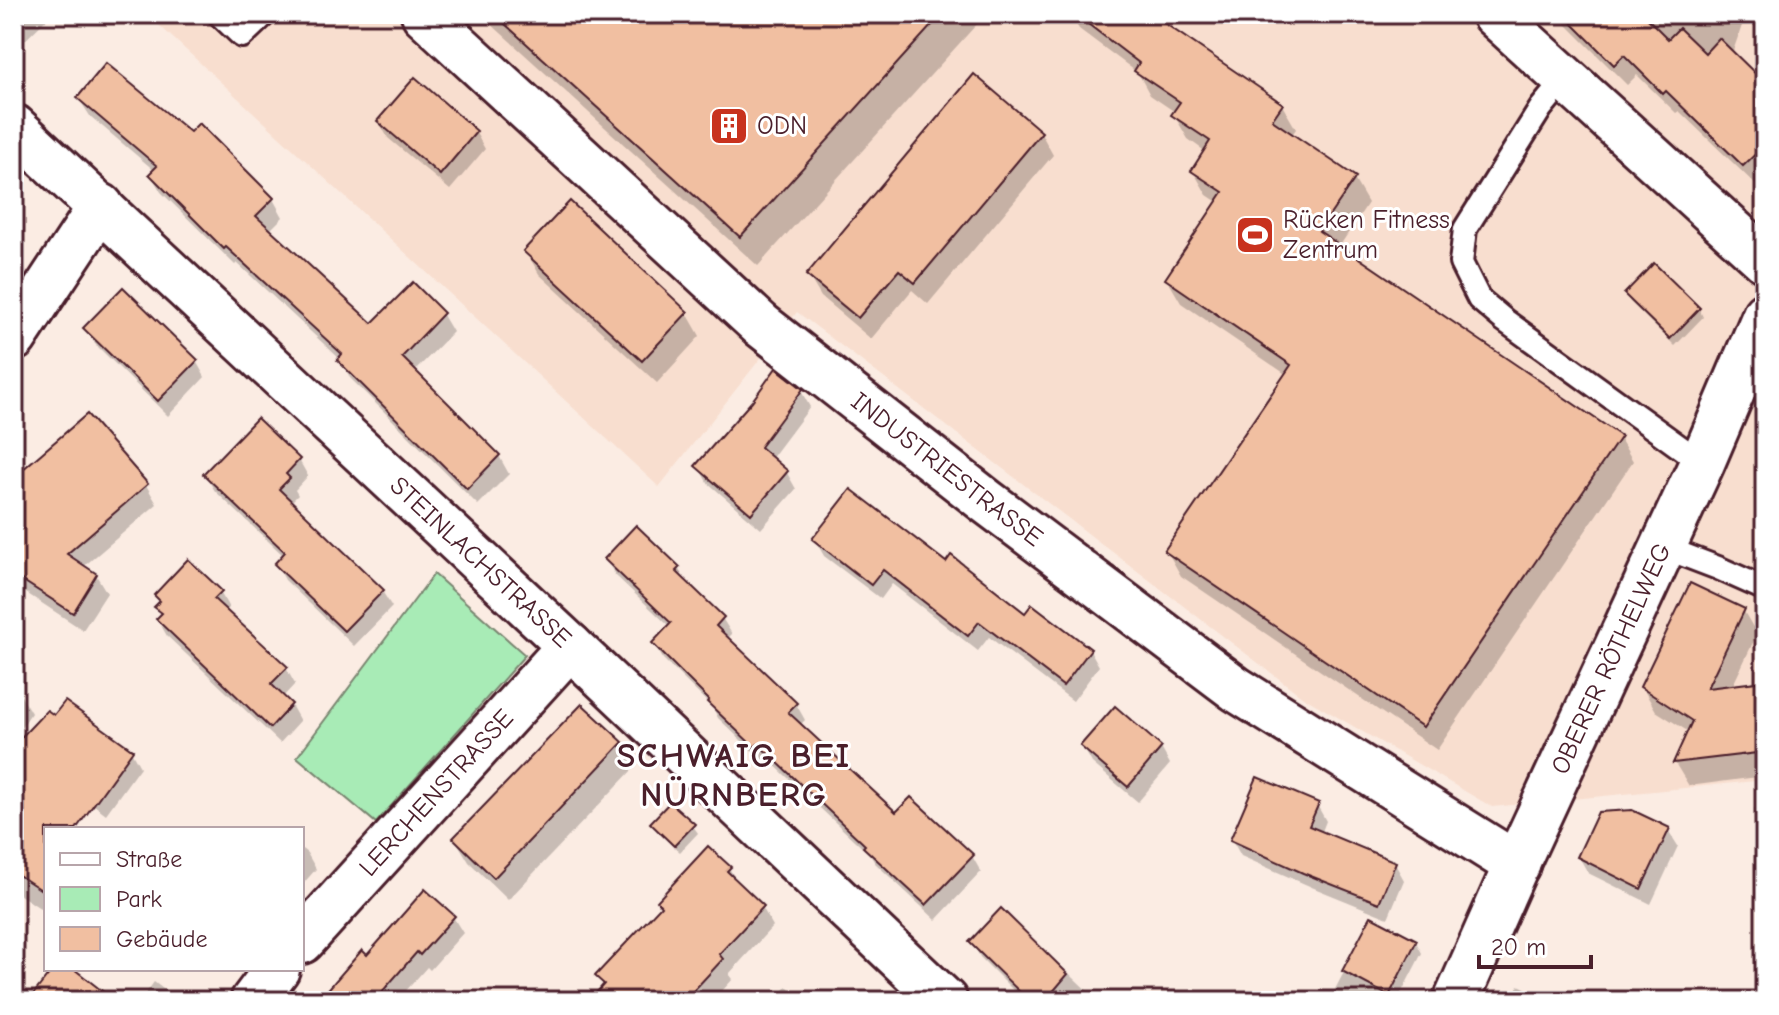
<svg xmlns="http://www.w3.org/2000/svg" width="1779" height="1015" font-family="'Comic Neue',sans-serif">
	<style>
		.built { fill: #f8decf }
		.green { fill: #a8ebb6; stroke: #798570; stroke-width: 2 }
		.shadow { fill: #0003 }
		.building { fill: #f1bfa1; stroke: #4a1f2b; stroke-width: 2 }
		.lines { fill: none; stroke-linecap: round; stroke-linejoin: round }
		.lane-casing { stroke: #4a1f2b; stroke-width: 28 }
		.street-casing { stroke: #4a1f2b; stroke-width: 50 }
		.lane { stroke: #fff; stroke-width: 22 }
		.street { stroke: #fff; stroke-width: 44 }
		.labels { text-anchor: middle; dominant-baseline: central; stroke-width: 6; stroke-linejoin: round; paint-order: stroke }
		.poi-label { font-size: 26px; fill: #4a1f2b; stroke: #fff; text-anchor: start }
		.street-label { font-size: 26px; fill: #4a1f2b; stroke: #fff }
		.district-label { font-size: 34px; font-weight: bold; letter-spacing: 2px; fill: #4a1f2b; stroke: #fff }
	</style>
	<rect width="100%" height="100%" fill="#fbece3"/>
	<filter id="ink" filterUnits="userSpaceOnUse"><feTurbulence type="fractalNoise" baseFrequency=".0125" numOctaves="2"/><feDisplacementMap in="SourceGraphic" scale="16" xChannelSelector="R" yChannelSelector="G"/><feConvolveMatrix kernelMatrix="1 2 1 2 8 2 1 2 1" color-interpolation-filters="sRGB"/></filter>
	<g filter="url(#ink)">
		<!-- built -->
		<path class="built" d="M147 14H1765V780L1492 807 1303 697 797 312 659 487Z"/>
		<!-- green -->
		<path class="green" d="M434 574 525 655 376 823 297 757Z"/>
		<!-- shadow -->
		<g class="shadow">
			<path d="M14 14H52L15 50Z"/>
			<path d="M480 14H986L758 266Z"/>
			<path d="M1070 14H1148L1282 105 1296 129 1291 136 1354 179 1368 203 1339 247 1619 437 1633 461 1437 750 1181 576 1167 551 1287 375 1181 303 1167 279 1219 203 1207 195 1193 171 1206 152 1188 139 1174 115 1175 112 1150 95 1138 73 1079 29Z"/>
			<path d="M1556 14H1640L1647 21 1649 14H1746L1732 54 1765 87V177L1756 185 1679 111 1676 113 1637 75 1627 85Z"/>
			<path d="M415 80 476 133 485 149 450 190 388 138 379 122Z"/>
			<path d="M79 99 273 199 283 217 269 231 373 326 413 285 443 315 453 332 414 372 499 456 509 474 478 505 350 378 340 359 237 263 235 265 161 192 151 175 155 171 90 116Z"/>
			<path d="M1041 133 1053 155 928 304 912 290 871 339 821 297 808 275Z"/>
			<path d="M526 251 687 313 700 336 657 383 539 274Z"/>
			<path d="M1654 266 1699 309 1703 317 1675 346 1630 302 1626 295Z"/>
			<path d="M86 328 196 361 205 377 168 416 95 344Z"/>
			<path d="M801 391 810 407 771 459 787 473 796 489 761 529 707 482 698 466Z"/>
			<path d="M257 421 299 460 308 476 295 490 298 495 291 502 382 591 392 607 354 646 285 580 276 564 284 556 215 491 205 475Z"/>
			<path d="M14 479 146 485 157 504 83 567 96 575 107 593 83 630 14 585Z"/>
			<path d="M815 540 946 565 1026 616 1090 650 1099 666 1073 701 989 637 978 651 892 584 881 599 824 556Z"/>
			<path d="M606 559 678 568 688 585 722 618 732 634 727 639 796 704 805 720 800 725 897 815 972 856 981 872 936 920 875 863 871 856 768 759 764 762 718 718 713 708 663 659 654 643 670 627 615 575Z"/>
			<path d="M220 592 229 608 225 612 286 668 295 684 282 698 291 705 300 721 280 743 167 636 158 620 162 616 157 607 161 603 156 596Z"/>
			<path d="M1743 610 1757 634 1732 687 1765 683V776L1689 786 1675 763 1689 732 1656 711 1642 687Z"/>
			<path d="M14 690 20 694 31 713 16 736 14 735Z"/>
			<path d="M582 706 622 744 635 767 508 900 469 862 455 839Z"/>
			<path d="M1115 709 1161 748 1170 764 1138 802 1092 763 1083 747Z"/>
			<path d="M55 718 131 751 140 767 106 814 40 764Z"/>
			<path d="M14 801 55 829H46V912L14 891Z"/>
			<path d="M1317 805 1326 821 1321 834 1395 864 1404 880 1388 918 1314 888 1241 856 1232 840Z"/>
			<path d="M1754 808H1765V888L1756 873Z"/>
			<path d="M652 824 693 826 698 833 680 852 657 831Z"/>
			<path d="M1668 830 1678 846 1651 904 1588 873 1579 857Z"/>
			<path d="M302 849 307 853 316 869 302 885Z"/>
			<path d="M729 868 739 885 762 907 773 926 729 974 733 979 713 1001H592L604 987 598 976Z"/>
			<path d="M453 917 463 933 430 970 427 967 397 1001H335L367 957Z"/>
			<path d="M1372 918 1416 942 1422 953 1397 1001H1329Z"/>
			<path d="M972 942 1051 960 1053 958 1098 1001H1024L980 957Z"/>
			<path d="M154 982 179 1001H140Z"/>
			<path d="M1519 985 1552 1001H1512Z"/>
			<path d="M787 987 801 1001H774Z"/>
		</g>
		<!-- building -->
		<g class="building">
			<path d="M494 14H942L740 237Z"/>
			<path d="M1075 14H1151L1283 104 1272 120 1356 177 1319 231 1621 436 1423 727 1164 551 1291 365 1165 279 1223 192 1191 171 1210 141 1171 115 1180 102 1134 71 1139 63Z"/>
			<path d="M1563 14H1643L1668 39 1679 28 1705 53 1719 38 1765 83V145L1743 166 1666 91 1663 94 1624 55 1614 65Z"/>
			<path d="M106 63 190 132 199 123 274 198 256 216 372 323 413 282 444 313 402 357 500 455 467 489 337 360 342 354 226 247 224 249 149 174 157 166 77 98Z"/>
			<path d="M974 74 1042 132 915 283 899 270 858 318 806 275Z"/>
			<path d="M415 77 477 131 440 175 377 121Z"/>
			<path d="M570 201 688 312 642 361 523 251Z"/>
			<path d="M1654 263 1700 308 1670 339 1624 294Z"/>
			<path d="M123 287 198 360 158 401 83 328Z"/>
			<path d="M776 368 803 389 760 447 788 471 751 514 695 466 752 401Z"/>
			<path d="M87 414 148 484 67 554 97 574 73 613 14 575V477Z"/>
			<path d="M257 418 300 459 286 474 290 478 279 489 384 590 344 631 274 564 285 552 203 474Z"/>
			<path d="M851 489 946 562 951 555 1025 613 1032 604 1091 649 1063 686 979 622 968 636 883 570 871 585 812 539Z"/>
			<path d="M636 525 680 567 676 571 724 617 716 626 797 703 788 712 896 812 911 797 974 855 926 905 863 847 865 845 758 744 754 747 707 702 709 700 652 643 671 623 604 559Z"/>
			<path d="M188 559 222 591 214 599 288 667 271 684 292 704 270 728 156 619 162 613 154 607 160 601 154 595Z"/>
			<path d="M1690 583 1745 609 1707 688 1765 681V752L1673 763 1692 721 1640 687Z"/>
			<path d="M65 701 133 750 76 829H46V893L14 872V745L47 710 54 715Z"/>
			<path d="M582 704 623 742 494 878 453 838Z"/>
			<path d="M1115 706 1162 747 1128 787 1080 746Z"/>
			<path d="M1257 777 1319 803 1309 826 1396 862 1379 903 1303 873 1230 840Z"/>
			<path d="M670 802 695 824 674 846 650 823Z"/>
			<path d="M1632 810 1670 828 1641 889 1577 857 1598 812Z"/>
			<path d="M708 846 731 867 727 871 764 906 719 954 723 959 684 1001H589L604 984 595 976 661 906 657 901Z"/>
			<path d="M425 889 455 916 420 955 417 952 374 1001H318L362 950 367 955Z"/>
			<path d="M1001 908 1068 974 1045 1001H1029L969 942Z"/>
			<path d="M1371 916 1417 940 1389 996 1342 971Z"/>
			<path d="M53 969H74L115 1001H28Z"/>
		</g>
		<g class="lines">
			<defs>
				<g id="lane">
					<path d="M219 14 242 36 265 14"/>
					<path d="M1565 79 1541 108 1465 229 1461 263 1479 299 1504 320 1702 463"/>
					<path d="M1663 547 1718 568 1765 589"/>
				</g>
				<g id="street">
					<path id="s1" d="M424 14 761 325 986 501 1236 689 1517 865"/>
					<path d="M1494 14 1765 260"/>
					<path id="s2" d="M14 127 570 646 945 1001"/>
					<path d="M14 338 101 206"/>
					<path id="s3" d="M302 941 570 646"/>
					<path d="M253 1001 277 969"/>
					<path id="s4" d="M1456 1001 1522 852 1702 463 1765 315"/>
				</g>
			</defs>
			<!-- lane casing -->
			<use href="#lane" class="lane-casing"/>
			<!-- street casing -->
			<use href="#street" class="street-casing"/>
			<!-- lane -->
			<use href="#lane" class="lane"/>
			<!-- street -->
			<use href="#street" class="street"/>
		</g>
	</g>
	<!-- icons -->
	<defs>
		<symbol id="building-square" viewBox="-11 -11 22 22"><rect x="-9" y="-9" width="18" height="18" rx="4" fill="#c8321e" stroke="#fff"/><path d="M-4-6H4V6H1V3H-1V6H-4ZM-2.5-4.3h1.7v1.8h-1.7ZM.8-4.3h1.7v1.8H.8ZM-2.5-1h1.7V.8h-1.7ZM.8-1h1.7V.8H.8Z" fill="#fff"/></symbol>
		<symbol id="stadium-square" viewBox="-11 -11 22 22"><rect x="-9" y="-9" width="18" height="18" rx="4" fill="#c8321e" stroke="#fff"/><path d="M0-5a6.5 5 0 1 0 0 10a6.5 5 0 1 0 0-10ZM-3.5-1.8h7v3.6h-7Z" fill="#fff"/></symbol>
	</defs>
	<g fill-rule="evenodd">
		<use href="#building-square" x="707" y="104" width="44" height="44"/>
		<use href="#stadium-square" x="1233" y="213" width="44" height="44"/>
	</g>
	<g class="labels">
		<!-- poi labels -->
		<g class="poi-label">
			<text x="757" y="126">ODN</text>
			<text x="1283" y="220">Rücken Fitness<tspan x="1283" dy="30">Zentrum</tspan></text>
		</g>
		<!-- street labels -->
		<g class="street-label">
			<text stroke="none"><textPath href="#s1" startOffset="694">INDUSTRIESTRASSE</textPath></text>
			<text stroke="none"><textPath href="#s2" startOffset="638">STEINLACHSTRASSE</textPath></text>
			<text stroke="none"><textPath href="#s4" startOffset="376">OBERER RÖTHELWEG</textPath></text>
			<text stroke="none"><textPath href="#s3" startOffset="200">LERCHENSTRASSE</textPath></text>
		</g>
		<!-- district labels -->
		<g class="district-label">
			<text x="734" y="756">SCHWAIG BEI<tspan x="734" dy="39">NÜRNBERG</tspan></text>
		</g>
	</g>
	<!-- margin -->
	<rect width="1779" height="1015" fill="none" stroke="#fff" stroke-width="48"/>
	<rect x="24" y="24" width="1731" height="967" fill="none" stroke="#4a1f2b" stroke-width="3" filter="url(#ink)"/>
	<!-- legend -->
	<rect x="44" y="827" width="260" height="144" fill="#ffffff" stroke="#b7a5aa" stroke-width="2"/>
	<rect x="60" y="853" width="40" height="12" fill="#ffffff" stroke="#b7a5aa" stroke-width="2"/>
	<text x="116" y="867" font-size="24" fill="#4a1f2b">Straße</text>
	<rect x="60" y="887" width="40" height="24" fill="#a8ebb6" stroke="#b7a5aa" stroke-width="2"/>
	<text x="116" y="907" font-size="24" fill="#4a1f2b">Park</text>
	<rect x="60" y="927" width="40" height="24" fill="#f1bfa1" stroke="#b7a5aa" stroke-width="2"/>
	<text x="116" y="947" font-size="24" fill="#4a1f2b">Gebäude</text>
	<!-- scale -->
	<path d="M1479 955v12h112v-12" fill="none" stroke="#4a1f2b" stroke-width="4"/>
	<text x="1491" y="955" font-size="24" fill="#4a1f2b" stroke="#ffffff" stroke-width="6" paint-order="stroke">20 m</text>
</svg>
